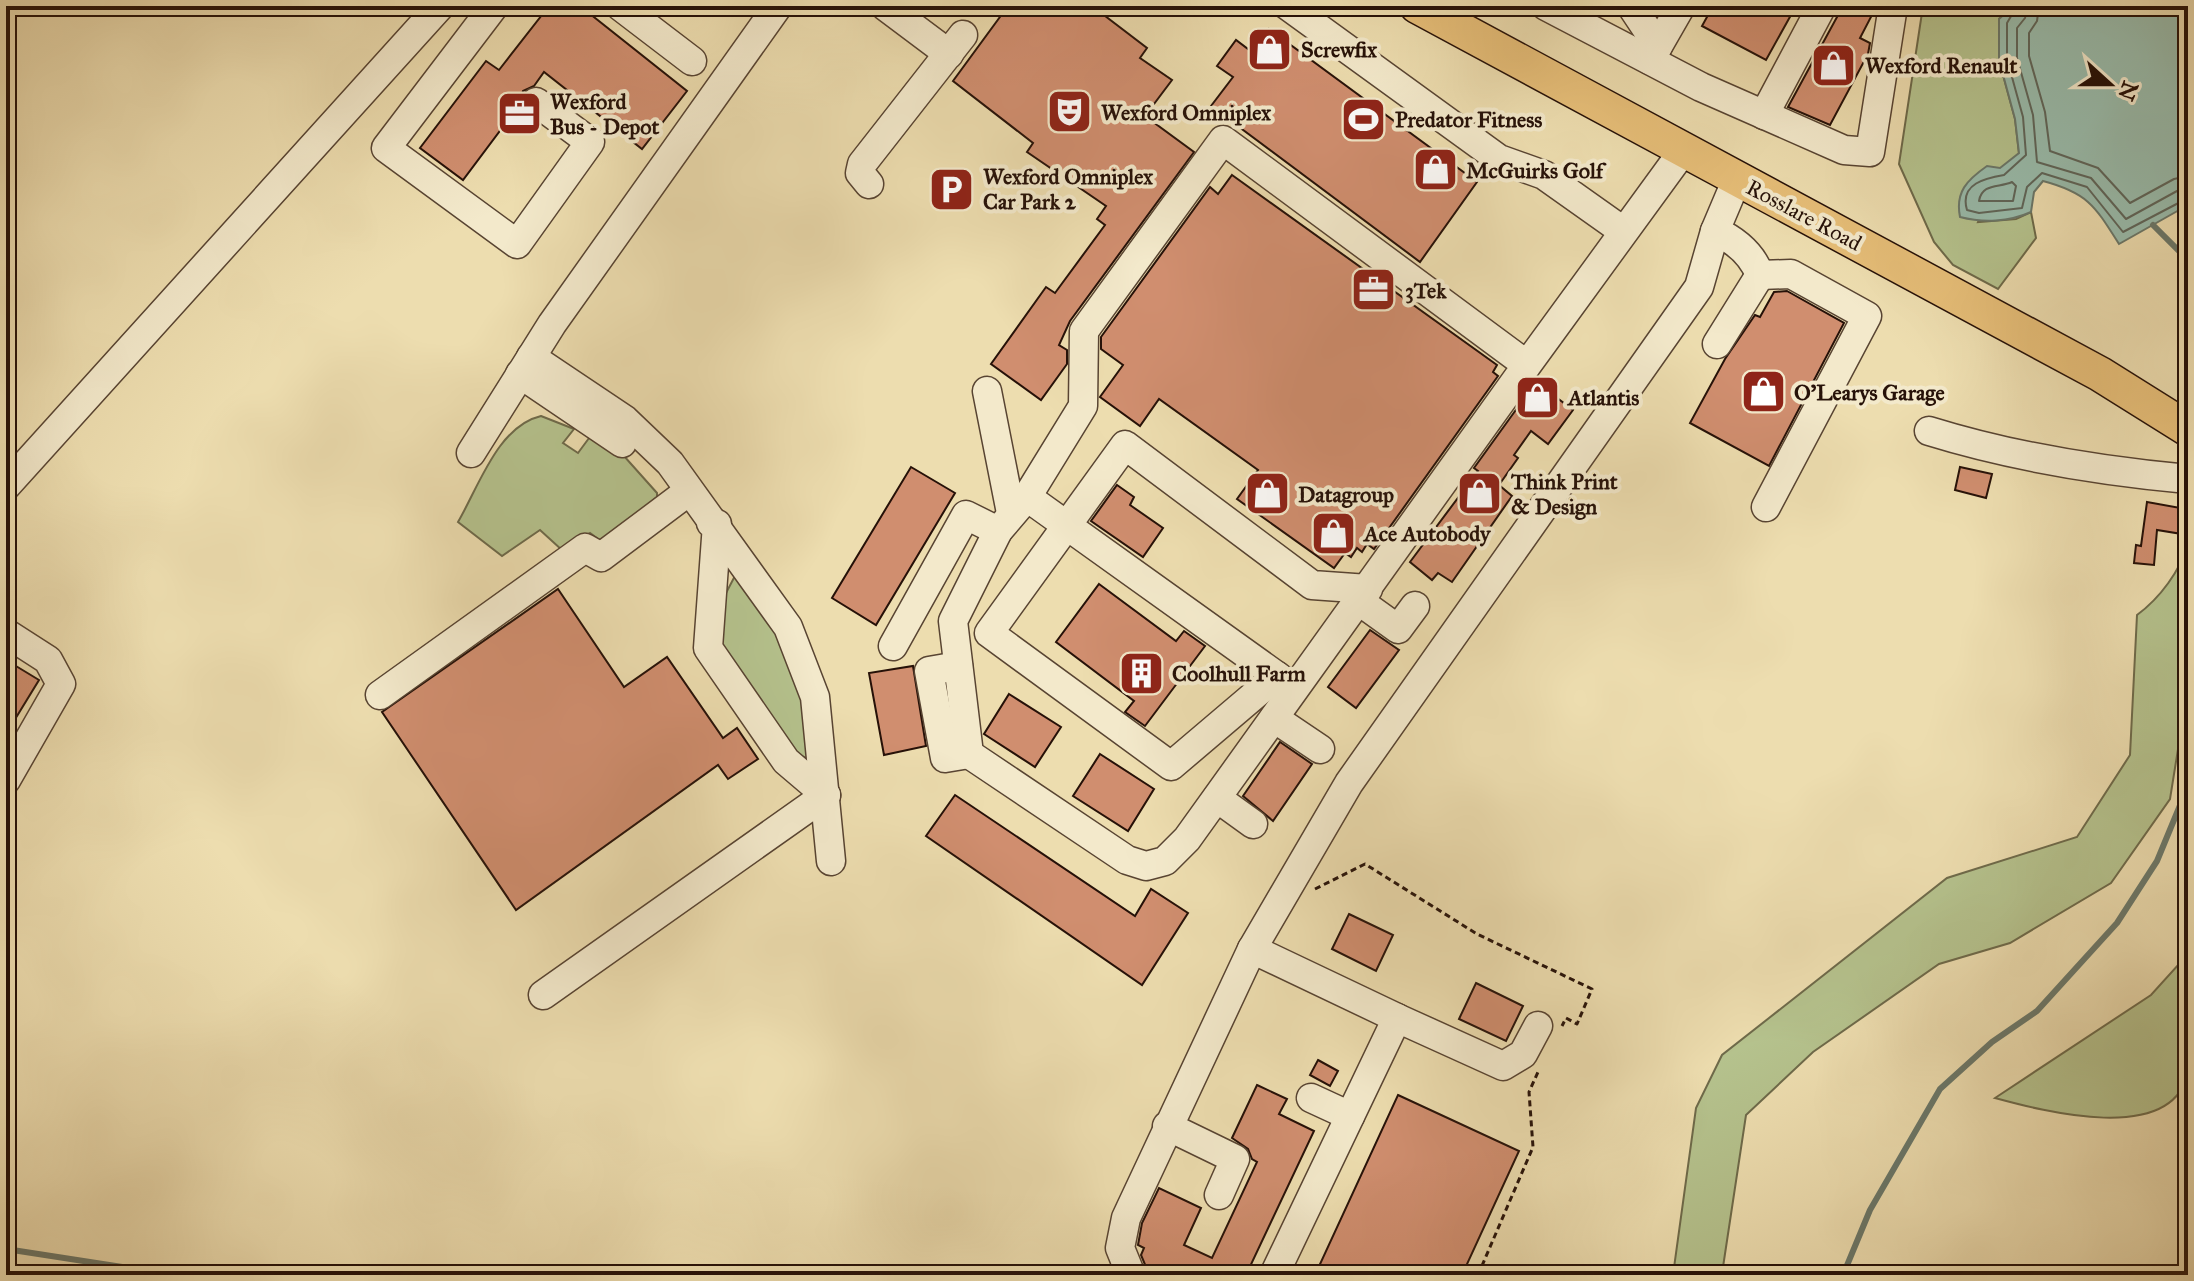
<svg xmlns="http://www.w3.org/2000/svg" width="2194" height="1281" font-family="'IM FELL Great Primer',serif">
	<style>
		.green { fill: #b5c28d; stroke: #6e6a4a; stroke-width: 2 }
		.water { fill: #99bcac; stroke: #6b786a; stroke-width: 2 }
		.lines { fill: none; stroke-linecap: round; stroke-linejoin: round }
		.shore { stroke: #60665a; stroke-width: 2 }
		.stream { stroke: #6b786a; stroke-width: 6 }
		.building { fill: #d08e6f; stroke: #261108; stroke-width: 2 }
		.minor-casing { stroke: #584432; stroke-width: 31 }
		.major-casing { stroke: #261108; stroke-width: 37 }
		.path { stroke: #261108; stroke-width: 3; stroke-dasharray: 6 4; stroke-linecap: butt }
		.minor { stroke: #f3e9cb; stroke-width: 28 }
		.major { stroke: #e6be78; stroke-width: 34 }
		.labels { text-anchor: middle; dominant-baseline: central; stroke-width: 8; stroke-linejoin: round; paint-order: stroke }
		.poi-label { font-size: 22px; font-weight: bold; fill: #261108; stroke: #f3e9cb; text-anchor: start }
		.street-label { font-size: 22px; fill: #261108; stroke: #f3e9cb }
	</style>
	<rect width="100%" height="100%" fill="#edddaf"/>
	<filter id="stains"><feTurbulence type="fractalNoise" baseFrequency=".0025" numOctaves="4"/><feColorMatrix values="0 0 0 0 .2 0 0 0 0 .09 0 0 0 0 .02 0 0 0 .5 -.17"/></filter>
	<radialGradient id="worn" r=".72"><stop offset=".6" stop-color="#630" stop-opacity="0"/><stop offset="1" stop-color="#630" stop-opacity=".3"/></radialGradient>
	<!-- green -->
	<g class="green">
		<path d="M1923 6H2013L1999 19V60L2015 119 2019 154 2000 169 1978 222 2016 219 2031 212 2036 238 1998 289 1953 265 1934 242 1899 164Z"/>
		<path d="M541 416 574 429 563 443 578 453 592 434 624 456 657 493V497L606 539 601 541 590 533 563 551 540 530 502 556 458 522C479 486 498 426 541 416Z"/>
		<path d="M2188 544V687L2170 799 2111 883 2010 943 1939 964 1813 1052 1746 1115 1723 1267 1725 1275H1673L1696 1108 1722 1055 1947 878 2077 837 2130 755 2137 615C2160 598 2180 571 2188 544Z"/>
		<path d="M737 572 748 579 800 679 809 754 806 758 794 753 719 640 726 593Z"/>
		<path d="M2188 954C2188 985 2194 1044 2188 1072 2173 1146 2043 1111 1995 1098L2151 995Z"/>
	</g>
	<!-- water -->
	<path class="water" d="M2013 6H2188V205L2119 244C2095 206 2088 193 2043 181L2034 192 2031 212C2009 222 1983 223 1960 217 1955 192 1967 180 1987 166L2000 168 2019 153 2015 119 1999 60V19Z"/>
	<g class="lines">
		<!-- shore -->
		<g class="shore">
			<path d="M2017 6 2007 23V59L2023 117 2026 155 2004 175C1987 178 1959 183 1967 210L1979 213 2022 208 2027 187 2042 173 2087 187 2123 232 2188 198"/>
			<path d="M2027 6 2025 18 2017 28V58L2033 115 2037 162 2091 178 2126 219 2177 191 2188 188"/>
			<path d="M2039 6 2037 21 2029 33V56L2045 112 2050 151 2098 168 2130 203 2174 179 2188 176"/>
			<path d="M2012 182 2016 186 2013 201H1979C1982 183 1999 188 2012 182Z"/>
		</g>
		<!-- stream -->
		<g class="stream">
			<path d="M2153 225 2188 260"/>
			<path d="M6 1249 174 1275"/>
			<path d="M1843 1275 1870 1210 1940 1089 1992 1042 2037 1011 2117 923 2157 861 2181 803 2188 754"/>
		</g>
	</g>
	<!-- building -->
	<g class="building">
		<path d="M549 6H580L687 91 642 149 544 72 534 86 523 91 520 104 463 180 420 148 486 61 499 70Z"/>
		<path d="M1008 6H1092L1147 48 1140 58 1172 80 1145 116 1194 152 1070 321 1059 345 1067 350V364L1041 400 991 364 1046 287 1055 293 1105 225 1097 219 1106 206 1027 152 1033 143 953 81Z"/>
		<path d="M1713 6H1796L1766 60 1702 26Z"/>
		<path d="M1843 6H1856L1872 15 1860 38 1870 43 1868 54 1830 125 1788 107Z"/>
		<path d="M1269 29 1477 182 1420 262 1211 106 1233 77 1217 66 1236 40 1252 52Z"/>
		<path d="M1232 175 1497 365 1493 372 1498 376 1374 549 1367 544 1362 552 1357 548 1351 557 1345 553 1334 568 1237 499 1258 470 1159 399 1140 426 1100 397 1123 365 1101 349V337L1210 187 1218 194Z"/>
		<path d="M1787 291 1844 323 1769 466 1690 423 1725 359 1755 315 1760 317 1774 292Z"/>
		<path d="M1536 382 1573 410 1548 444 1531 431 1514 455 1518 458 1499 485 1512 496 1452 582 1438 573 1432 580 1410 562 1478 471 1474 468Z"/>
		<path d="M911 467 955 493 876 625 832 598Z"/>
		<path d="M1960 467 1992 474 1986 498 1955 490Z"/>
		<path d="M1117 485 1134 497 1130 505 1163 528 1143 557 1091 521Z"/>
		<path d="M2147 502 2186 509 2182 534 2157 530 2154 565 2134 563 2136 545 2141 546Z"/>
		<path d="M1099 584 1176 641 1184 631 1205 646 1145 726 1125 712 1134 701 1056 642Z"/>
		<path d="M558 589 624 687 667 657 723 738 737 728 758 759 728 779 718 765 516 910 382 712Z"/>
		<path d="M1370 630 1399 650 1356 708 1328 687Z"/>
		<path d="M6 660 39 680 6 734Z"/>
		<path d="M913 666 926 746 884 755 869 673Z"/>
		<path d="M1009 694 1061 727 1035 767 984 734Z"/>
		<path d="M1280 742 1312 764 1273 821 1243 796Z"/>
		<path d="M1100 754 1154 789 1128 831 1073 796Z"/>
		<path d="M955 795 1135 916 1151 889 1188 913 1142 985 926 836Z"/>
		<path d="M1349 914 1393 935 1376 971 1332 949Z"/>
		<path d="M1476 983 1523 1006 1506 1041 1459 1019Z"/>
		<path d="M1318 1060 1338 1071 1330 1086 1310 1075Z"/>
		<path d="M1257 1085 1287 1099 1279 1114 1314 1131 1246 1275H1162L1146 1267 1141 1255 1144 1248 1138 1245 1142 1223 1159 1188 1201 1208 1184 1245 1212 1258 1257 1162 1252 1159 1248 1149 1232 1138Z"/>
		<path d="M1398 1095 1519 1151 1462 1275H1315Z"/>
	</g>
	<g class="lines">
		<defs>
			<g id="minor">
				<path d="M494 6 386 148 517 244 590 142 536 102"/>
				<path d="M620 6 692 61"/>
				<path d="M885 6 949 54"/>
				<path d="M1288 6 1499 159 1544 175 1623 231"/>
				<path d="M1546 6 1701 87 1844 150 1870 152 1893 6"/>
				<path d="M1632 7 1658 46"/>
				<path d="M1650 60 1681 6"/>
				<path d="M1764 115 1822 6"/>
				<path d="M869 184 860 173 862 164 963 35"/>
				<path d="M1715 231C1735 240 1752 254 1760 275"/>
				<path d="M1760 275 1791 274 1867 316 1766 507"/>
				<path d="M1717 344 1760 275"/>
				<path d="M531 357 625 420 670 463 788 627 815 697 831 861"/>
				<path d="M1527 365 1187 839 1165 861 1146 866 1127 860 969 754 953 621 998 531 1027 497 1083 406 1084 331 1223 140 1527 365 1683 151"/>
				<path d="M520 374 622 443"/>
				<path d="M987 391 1011 513"/>
				<path d="M1929 431C2013 457 2100 471 2188 479"/>
				<path d="M471 453 552 324 778 6"/>
				<path d="M6 486 440 6"/>
				<path d="M1027 497 1291 686"/>
				<path d="M711 523 717 524 708 648 786 761 826 795"/>
				<path d="M1359 601 1398 629 1415 606"/>
				<path d="M6 633 48 660 61 684 6 780"/>
				<path d="M893 646 966 515 998 531"/>
				<path d="M958 666 929 671 945 758 969 754"/>
				<path d="M1277 676 1171 766 989 633 1125 445 1312 585 1368 589"/>
				<path d="M380 695 585 548 601 557 681 497"/>
				<path d="M1274 718 1320 749"/>
				<path d="M1217 798 1253 824"/>
				<path d="M543 995 826 795"/>
				<path d="M1397 1018 1503 1066 1523 1054 1538 1026"/>
				<path d="M1311 1098 1350 1116"/>
				<path d="M1167 1126 1235 1159 1219 1195"/>
				<path d="M1131 1275 1120 1248 1126 1218 1252 949"/>
				<path d="M1274 1275 1397 1018 1252 949 1349 783 1699 287 1715 231 1737 179"/>
			</g>
			<path id="major" d="M1417 6 2100 374 2188 429"/>
		</defs>
		<!-- minor casing -->
		<use href="#minor" class="minor-casing"/>
		<!-- major casing -->
		<use href="#major" class="major-casing"/>
		<!-- path -->
		<g class="path">
			<path d="M1315 889 1365 864 1477 934 1592 989 1577 1024 1566 1018 1562 1026"/>
			<path d="M1478 1275 1533 1147 1529 1092 1538 1072"/>
		</g>
		<!-- minor -->
		<use href="#minor" class="minor"/>
		<!-- major -->
		<use href="#major" class="major"/>
	</g>
	<!-- icons -->
	<defs>
		<symbol id="shop-square" viewBox="-11 -11 22 22"><rect x="-9" y="-9" width="18" height="18" rx="4" fill="#8f2418" stroke="#f3e9cb"/><path d="M-5-2.5h2.3a2.7 3.5 0 0 1 5.4 0H5L5.5 6h-11ZM-1.5-2.5h3a1.5 2.3 0 0 0-3 0Z" fill="#fff"/></symbol>
		<symbol id="theatre-square" viewBox="-11 -11 22 22"><rect x="-9" y="-9" width="18" height="18" rx="4" fill="#8f2418" stroke="#f3e9cb"/><path d="M-5-5.5Q0-4 5-5.5V0Q5 5 0 6Q-5 5-5 0ZM-3.3-2.5H-1v1.5H-3.3ZM1-2.5H3.3v1.5H1ZM-2.8 1Q0 5.5 2.8 1Z" fill="#fff"/></symbol>
		<symbol id="office-square" viewBox="-11 -11 22 22"><rect x="-9" y="-9" width="18" height="18" rx="4" fill="#8f2418" stroke="#f3e9cb"/><path d="M-6-3h4V-5.5h4V-3h4V5H-6ZM-1-4.5V-3h2v-1.5ZM-6 0V1H6V0Z" fill="#fff"/></symbol>
		<symbol id="stadium-square" viewBox="-11 -11 22 22"><rect x="-9" y="-9" width="18" height="18" rx="4" fill="#8f2418" stroke="#f3e9cb"/><path d="M0-5a6.5 5 0 1 0 0 10a6.5 5 0 1 0 0-10ZM-3.5-1.8h7v3.6h-7Z" fill="#fff"/></symbol>
		<symbol id="parking-square" viewBox="-11 -11 22 22"><rect x="-9" y="-9" width="18" height="18" rx="4" fill="#8f2418" stroke="#f3e9cb"/><path d="M-3.5-5.5H1a3.5 3.5 0 0 1 0 7H-1V5.5H-3.5ZM-1-3.4V-.6H.8a1.4 1.4 0 0 0 0-2.8Z" fill="#fff"/></symbol>
		<symbol id="building-square" viewBox="-11 -11 22 22"><rect x="-9" y="-9" width="18" height="18" rx="4" fill="#8f2418" stroke="#f3e9cb"/><path d="M-4-6H4V6H1V3H-1V6H-4ZM-2.5-4.3h1.7v1.8h-1.7ZM.8-4.3h1.7v1.8H.8ZM-2.5-1h1.7V.8h-1.7ZM.8-1h1.7V.8H.8Z" fill="#fff"/></symbol>
	</defs>
	<g fill-rule="evenodd">
		<use href="#shop-square" x="1244" y="24" width="51" height="51"/>
		<use href="#shop-square" x="1808" y="40" width="51" height="51"/>
		<use href="#theatre-square" x="1044" y="86" width="51" height="51"/>
		<use href="#office-square" x="494" y="88" width="51" height="51"/>
		<use href="#stadium-square" x="1338" y="94" width="51" height="51"/>
		<use href="#shop-square" x="1410" y="144" width="51" height="51"/>
		<use href="#parking-square" x="926" y="164" width="51" height="51"/>
		<use href="#office-square" x="1348" y="264" width="51" height="51"/>
		<use href="#shop-square" x="1738" y="366" width="51" height="51"/>
		<use href="#shop-square" x="1512" y="372" width="51" height="51"/>
		<use href="#shop-square" x="1242" y="468" width="51" height="51"/>
		<use href="#shop-square" x="1454" y="468" width="51" height="51"/>
		<use href="#shop-square" x="1308" y="508" width="51" height="51"/>
		<use href="#building-square" x="1116" y="648" width="51" height="51"/>
	</g>
	<g class="labels">
		<!-- poi labels -->
		<g class="poi-label">
			<text x="1301" y="49">Screwfix</text>
			<text x="1865" y="65">Wexford Renault</text>
			<text x="550" y="101">Wexford<tspan x="550" dy="25">Bus - Depot</tspan></text>
			<text x="1101" y="112">Wexford Omniplex</text>
			<text x="1395" y="119">Predator Fitness</text>
			<text x="1466" y="170">McGuirks Golf</text>
			<text x="983" y="176">Wexford Omniplex<tspan x="983" dy="25">Car Park 2</tspan></text>
			<text x="1405" y="290">3Tek</text>
			<text x="1794" y="392">O'Learys Garage</text>
			<text x="1568" y="397">Atlantis</text>
			<text x="1511" y="481">Think Print<tspan x="1511" dy="25">&amp; Design</tspan></text>
			<text x="1298" y="494">Datagroup</text>
			<text x="1364" y="533">Ace Autobody</text>
			<text x="1172" y="673">Coolhull Farm</text>
		</g>
		<!-- street labels -->
		<g class="street-label">
			<text transform="translate(1804 215) rotate(28)">Rosslare Road</text>
		</g>
	</g>
	<!-- margin -->
	<rect width="2194" height="1281" fill="none" stroke="#edddaf" stroke-width="32"/>
	<rect x="8" y="8" width="2178" height="1265" fill="none" stroke="#261108" stroke-width="4"/>
	<rect x="16" y="16" width="2162" height="1249" fill="none" stroke="#261108" stroke-width="2"/>
	<!-- north arrow -->
	<g transform="translate(2110 84) rotate(111)" stroke="#f3e9cb" stroke-width="6" paint-order="stroke">
	<path d="M0-6L14 30L0 20L-14 30Z" fill="#261108"/>
	<text y="-12" font-size="22" font-weight="bold" text-anchor="middle" fill="#261108">N</text>
	</g>
	<rect width="100%" height="100%" filter="url(#stains)"/>
	<rect width="100%" height="100%" fill="url(#worn)"/>
</svg>
